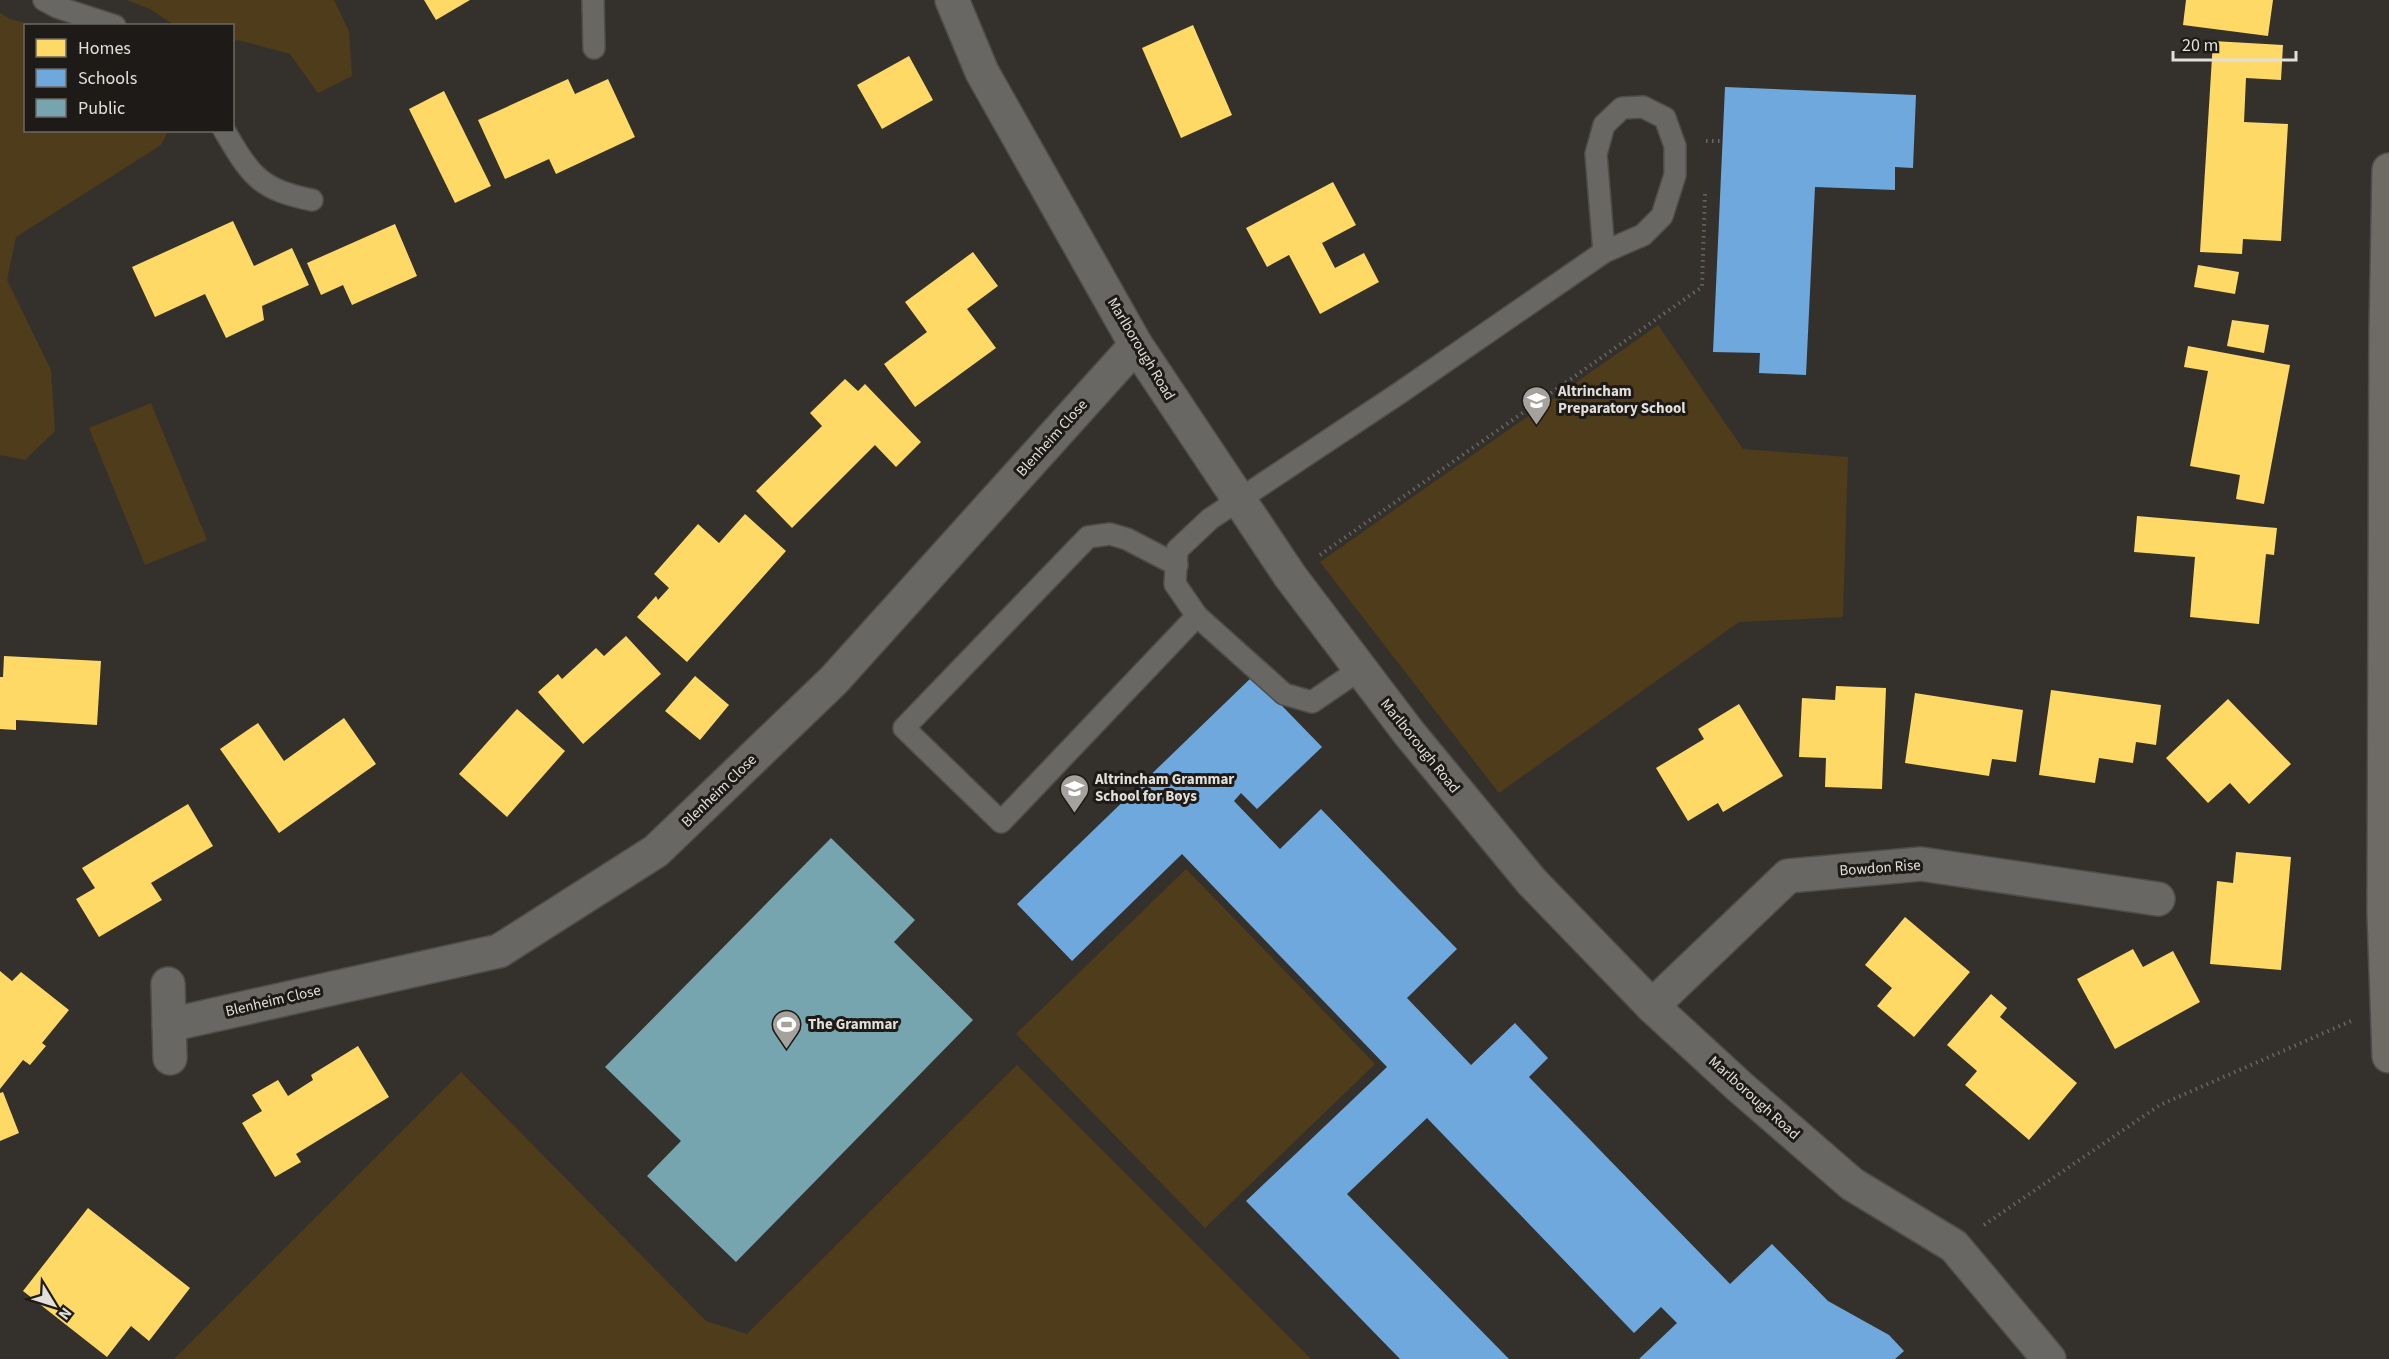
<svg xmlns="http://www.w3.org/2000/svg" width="2389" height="1359" font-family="'Source Sans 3',sans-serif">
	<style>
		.green { fill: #4f3c1a }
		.homes { fill: #ffd966 }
		.schools { fill: #6fa8dc }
		.public { fill: #76a5af }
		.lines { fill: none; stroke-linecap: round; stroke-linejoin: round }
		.service-casing { stroke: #4f4d49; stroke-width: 24 }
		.minor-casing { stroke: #4f4d49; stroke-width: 36 }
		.secondary-casing { stroke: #4f4d49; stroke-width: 36 }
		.path { stroke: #686663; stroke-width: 4; stroke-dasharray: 1.5 4.5; stroke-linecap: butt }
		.service { stroke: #696763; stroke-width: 21 }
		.minor { stroke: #696763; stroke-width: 33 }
		.secondary { stroke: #6e6b65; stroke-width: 33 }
		.labels { text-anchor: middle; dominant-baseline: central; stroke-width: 6; stroke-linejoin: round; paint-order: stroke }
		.street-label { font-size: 15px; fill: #e2dfda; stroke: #1d1a17 }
		.poi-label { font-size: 15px; font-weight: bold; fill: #e2dfda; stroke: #1d1a17; text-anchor: start }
	</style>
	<rect width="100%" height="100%" fill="#34312d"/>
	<!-- green -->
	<g class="green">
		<path d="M126 0H334L349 31 352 76 318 93 290 54 238 40 233 41 232 26 174 25 150 9Z"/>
		<path d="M0 13 10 19 32 25 26 26V130L168 131 161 145 16 237 7 280 51 370 55 431 25 460 0 455Z"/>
		<path d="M1658 325 1743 449 1848 457 1843 617 1739 622 1499 793 1320 562Z"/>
		<path d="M151 403 207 540 145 565 89 428Z"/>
		<path d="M1186 869 1375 1064 1205 1228 1016 1034Z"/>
		<path d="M1017 1065 1311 1359H174L461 1072 706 1321 747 1334Z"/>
	</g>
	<!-- homes -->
	<g class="homes">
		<path d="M424 0H470L436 20Z"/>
		<path d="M2186 0H2273L2268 36 2183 25Z"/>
		<path d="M1193 25 1232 115 1181 138 1142 48Z"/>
		<path d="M2213 41 2283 45 2281 80 2246 78 2244 122 2288 124 2281 241 2243 239 2242 254 2200 252Z"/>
		<path d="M909 56 933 100 882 129 857 85Z"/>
		<path d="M568 79 575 94 608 79 635 137 556 174 549 159 505 179 478 120Z"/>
		<path d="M444 91 491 186 455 203 409 109Z"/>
		<path d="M1333 182 1356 225 1322 243 1335 268 1364 253 1379 282 1320 314 1289 255 1267 267 1246 228Z"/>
		<path d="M233 221 254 266 292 248 309 285 262 306 264 320 226 338 205 294 155 317 132 267Z"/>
		<path d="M395 224 417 276 352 305 343 285 321 295 307 263Z"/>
		<path d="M973 252 998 286 967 309 996 348 915 407 884 364 927 332 905 302Z"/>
		<path d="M2198 265 2239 272 2235 294 2194 287Z"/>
		<path d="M2232 320 2269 325 2264 353 2227 346Z"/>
		<path d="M2188 346 2290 365 2264 504 2236 499 2240 475 2190 466 2208 371 2184 367Z"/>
		<path d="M845 379 858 391 865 384 921 442 896 467 875 445 792 528 756 491 822 426 810 413Z"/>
		<path d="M745 514 786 551 687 662 637 617 656 596 658 600 669 588 654 574 698 524 719 543Z"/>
		<path d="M2137 516 2277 528 2274 555 2266 554 2259 624 2190 617 2195 557 2134 552Z"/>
		<path d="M626 636 661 674 583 744 538 692 558 674 562 679 596 648 604 656Z"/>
		<path d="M4 656 101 661 97 725 16 720V730L0 729V677H3Z"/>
		<path d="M695 676 729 705 700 740 665 711Z"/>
		<path d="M1836 686 1886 688 1882 789 1825 787 1826 758 1799 757 1802 698 1835 700Z"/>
		<path d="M2051 690 2161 705 2156 745 2136 742 2133 763 2099 758 2095 783 2039 775Z"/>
		<path d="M1915 693 2023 710 2016 762 1992 759 1989 776 1905 763Z"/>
		<path d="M2228 699 2291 764 2249 804 2230 783 2208 803 2166 758Z"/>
		<path d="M1739 704 1783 776 1723 812 1718 803 1688 821 1656 768 1704 739 1698 729Z"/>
		<path d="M517 709 565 751 507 817 459 774Z"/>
		<path d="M344 718 376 764 279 833 220 749 258 723 284 761Z"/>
		<path d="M188 804 213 846 151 883 162 900 99 937 76 899 95 888 82 868Z"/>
		<path d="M2236 852 2291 857 2281 970 2210 964 2217 881 2233 883Z"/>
		<path d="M1905 917 1970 972 1914 1037 1877 1006 1892 988 1865 965Z"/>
		<path d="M2133 949 2143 967 2173 951 2200 1002 2115 1049 2077 979Z"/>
		<path d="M0 971 12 981 21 972 69 1010 42 1043 46 1046 30 1065 23 1060 0 1089Z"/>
		<path d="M1991 994 2007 1008 2000 1017 2077 1083 2029 1140 1965 1085 1977 1071 1947 1045Z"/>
		<path d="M358 1046 389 1097 296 1154 301 1162 275 1177 242 1123 262 1111 252 1095 278 1080 288 1096 313 1080 311 1075Z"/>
		<path d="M3 1092 19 1133 0 1141V1093Z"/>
		<path d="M88 1208 190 1288 149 1341 131 1326 107 1357 23 1291Z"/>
	</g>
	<!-- schools -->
	<g class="schools">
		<path d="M1725 87 1916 95 1913 168 1895 167V190L1815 187 1806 375 1759 373 1760 353 1713 352Z"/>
		<path d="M1253 676 1322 747 1257 809 1241 793 1234 801 1280 849 1321 809 1457 949 1407 998 1471 1065 1515 1023 1548 1058 1529 1077 1730 1284 1772 1244 1828 1301 1889 1335 1904 1351 1895 1359H1639L1677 1323 1661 1307 1634 1333 1427 1118 1347 1194 1509 1359H1400L1246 1201 1387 1067 1182 854 1072 961 1017 904Z"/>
	</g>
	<!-- public -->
	<path class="public" d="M831 838 915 920 894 942 973 1020 736 1262 647 1176 681 1141 605 1067Z"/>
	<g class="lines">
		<defs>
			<g id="service">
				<path d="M44 0 57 7 115 26"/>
				<path d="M593 0 594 48"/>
				<path d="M224 130C251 176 259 189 312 200"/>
				<path d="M1177 565 1127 539 1110 534 1088 537 904 728 1001 822 1197 616"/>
				<path d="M1359 670 1312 702 1284 694 1197 616 1175 584 1177 550 1210 519 1401 392 1604 252 1643 235 1662 216 1675 175V146L1665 118 1643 107 1622 108 1604 125 1596 154 1604 252"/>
			</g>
			<g id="minor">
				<path d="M952 0 982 72 1136 345 1290 576 1409 733 1532 882 1652 1006 1740 1087 1852 1184 1954 1246 2049 1359"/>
				<path d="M168 984 170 1058"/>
				<path d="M1652 1006 1788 876 1921 864 2158 899"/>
				<path d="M169 1025 499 951 656 851 834 680 1136 345"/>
			</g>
			<path id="secondary" d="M2389 170 2386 332 2384 913 2389 1056"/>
		</defs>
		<!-- service casing -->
		<use href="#service" class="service-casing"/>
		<!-- minor casing -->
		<use href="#minor" class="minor-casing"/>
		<!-- secondary casing -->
		<use href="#secondary" class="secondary-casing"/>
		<!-- path -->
		<g class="path">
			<path d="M1706 141H1723"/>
			<path d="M1320 555 1702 287 1705 194"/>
			<path d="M1984 1225 2160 1105 2351 1021"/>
		</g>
		<!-- service -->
		<use href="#service" class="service"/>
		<!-- minor -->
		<use href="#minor" class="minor"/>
		<!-- secondary -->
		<use href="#secondary" class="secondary"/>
	</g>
	<!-- icons -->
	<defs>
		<symbol id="school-pin" viewBox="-11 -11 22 30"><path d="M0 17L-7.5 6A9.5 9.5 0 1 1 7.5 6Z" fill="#a5a29d" stroke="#1d1a17"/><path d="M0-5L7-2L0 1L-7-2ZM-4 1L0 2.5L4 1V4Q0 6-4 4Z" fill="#fff"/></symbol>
		<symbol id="stadium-pin" viewBox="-11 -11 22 30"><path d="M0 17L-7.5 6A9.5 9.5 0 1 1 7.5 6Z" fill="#a5a29d" stroke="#1d1a17"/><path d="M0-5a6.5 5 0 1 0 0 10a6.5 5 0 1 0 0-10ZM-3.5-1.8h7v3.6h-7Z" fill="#fff"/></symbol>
	</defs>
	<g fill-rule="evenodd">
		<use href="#school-pin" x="1520" y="384" width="33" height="45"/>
		<use href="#school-pin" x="1058" y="772" width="33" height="45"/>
		<use href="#stadium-pin" x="770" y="1008" width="33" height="45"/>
	</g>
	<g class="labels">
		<!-- street labels -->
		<g class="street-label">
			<text transform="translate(1141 349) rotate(59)">Marlborough Road</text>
			<text transform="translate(1052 438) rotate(-48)">Blenheim Close</text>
			<text transform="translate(1420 746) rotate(51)">Marlborough Road</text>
			<text transform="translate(719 791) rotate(-44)">Blenheim Close</text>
			<text transform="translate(1880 868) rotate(-4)">Bowdon Rise</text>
			<text transform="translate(273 1001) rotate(-13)">Blenheim Close</text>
			<text transform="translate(1754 1098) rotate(42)">Marlborough Road</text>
		</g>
		<!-- poi labels -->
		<g class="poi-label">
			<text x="1558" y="391">Altrincham<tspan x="1558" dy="17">Preparatory School</tspan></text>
			<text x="1095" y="779">Altrincham Grammar<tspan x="1095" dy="17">School for Boys</tspan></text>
			<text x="808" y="1024">The Grammar</text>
		</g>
	</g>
	<!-- legend -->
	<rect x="24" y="24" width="210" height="108" fill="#1d1a17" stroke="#6c6965" stroke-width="1.5"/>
	<rect x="36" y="39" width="30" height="18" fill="#ffd966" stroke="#6c6965" stroke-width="1.5"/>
	<text x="78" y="54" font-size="18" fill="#e2dfda">Homes</text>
	<rect x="36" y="69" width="30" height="18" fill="#6fa8dc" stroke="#6c6965" stroke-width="1.5"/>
	<text x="78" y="84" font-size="18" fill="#e2dfda">Schools</text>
	<rect x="36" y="99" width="30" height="18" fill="#76a5af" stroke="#6c6965" stroke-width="1.5"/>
	<text x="78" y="114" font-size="18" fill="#e2dfda">Public</text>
	<!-- north arrow -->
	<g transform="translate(54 1305) rotate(128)" stroke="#1d1a17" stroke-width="4.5" paint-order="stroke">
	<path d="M0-4.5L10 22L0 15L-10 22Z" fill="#e2dfda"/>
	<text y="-9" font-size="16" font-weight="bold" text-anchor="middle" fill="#e2dfda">N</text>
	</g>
	<!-- scale -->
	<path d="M2173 51v9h123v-9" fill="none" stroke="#e2dfda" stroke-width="3"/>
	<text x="2182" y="51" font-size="18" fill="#e2dfda" stroke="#1d1a17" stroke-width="4.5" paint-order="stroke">20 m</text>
</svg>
